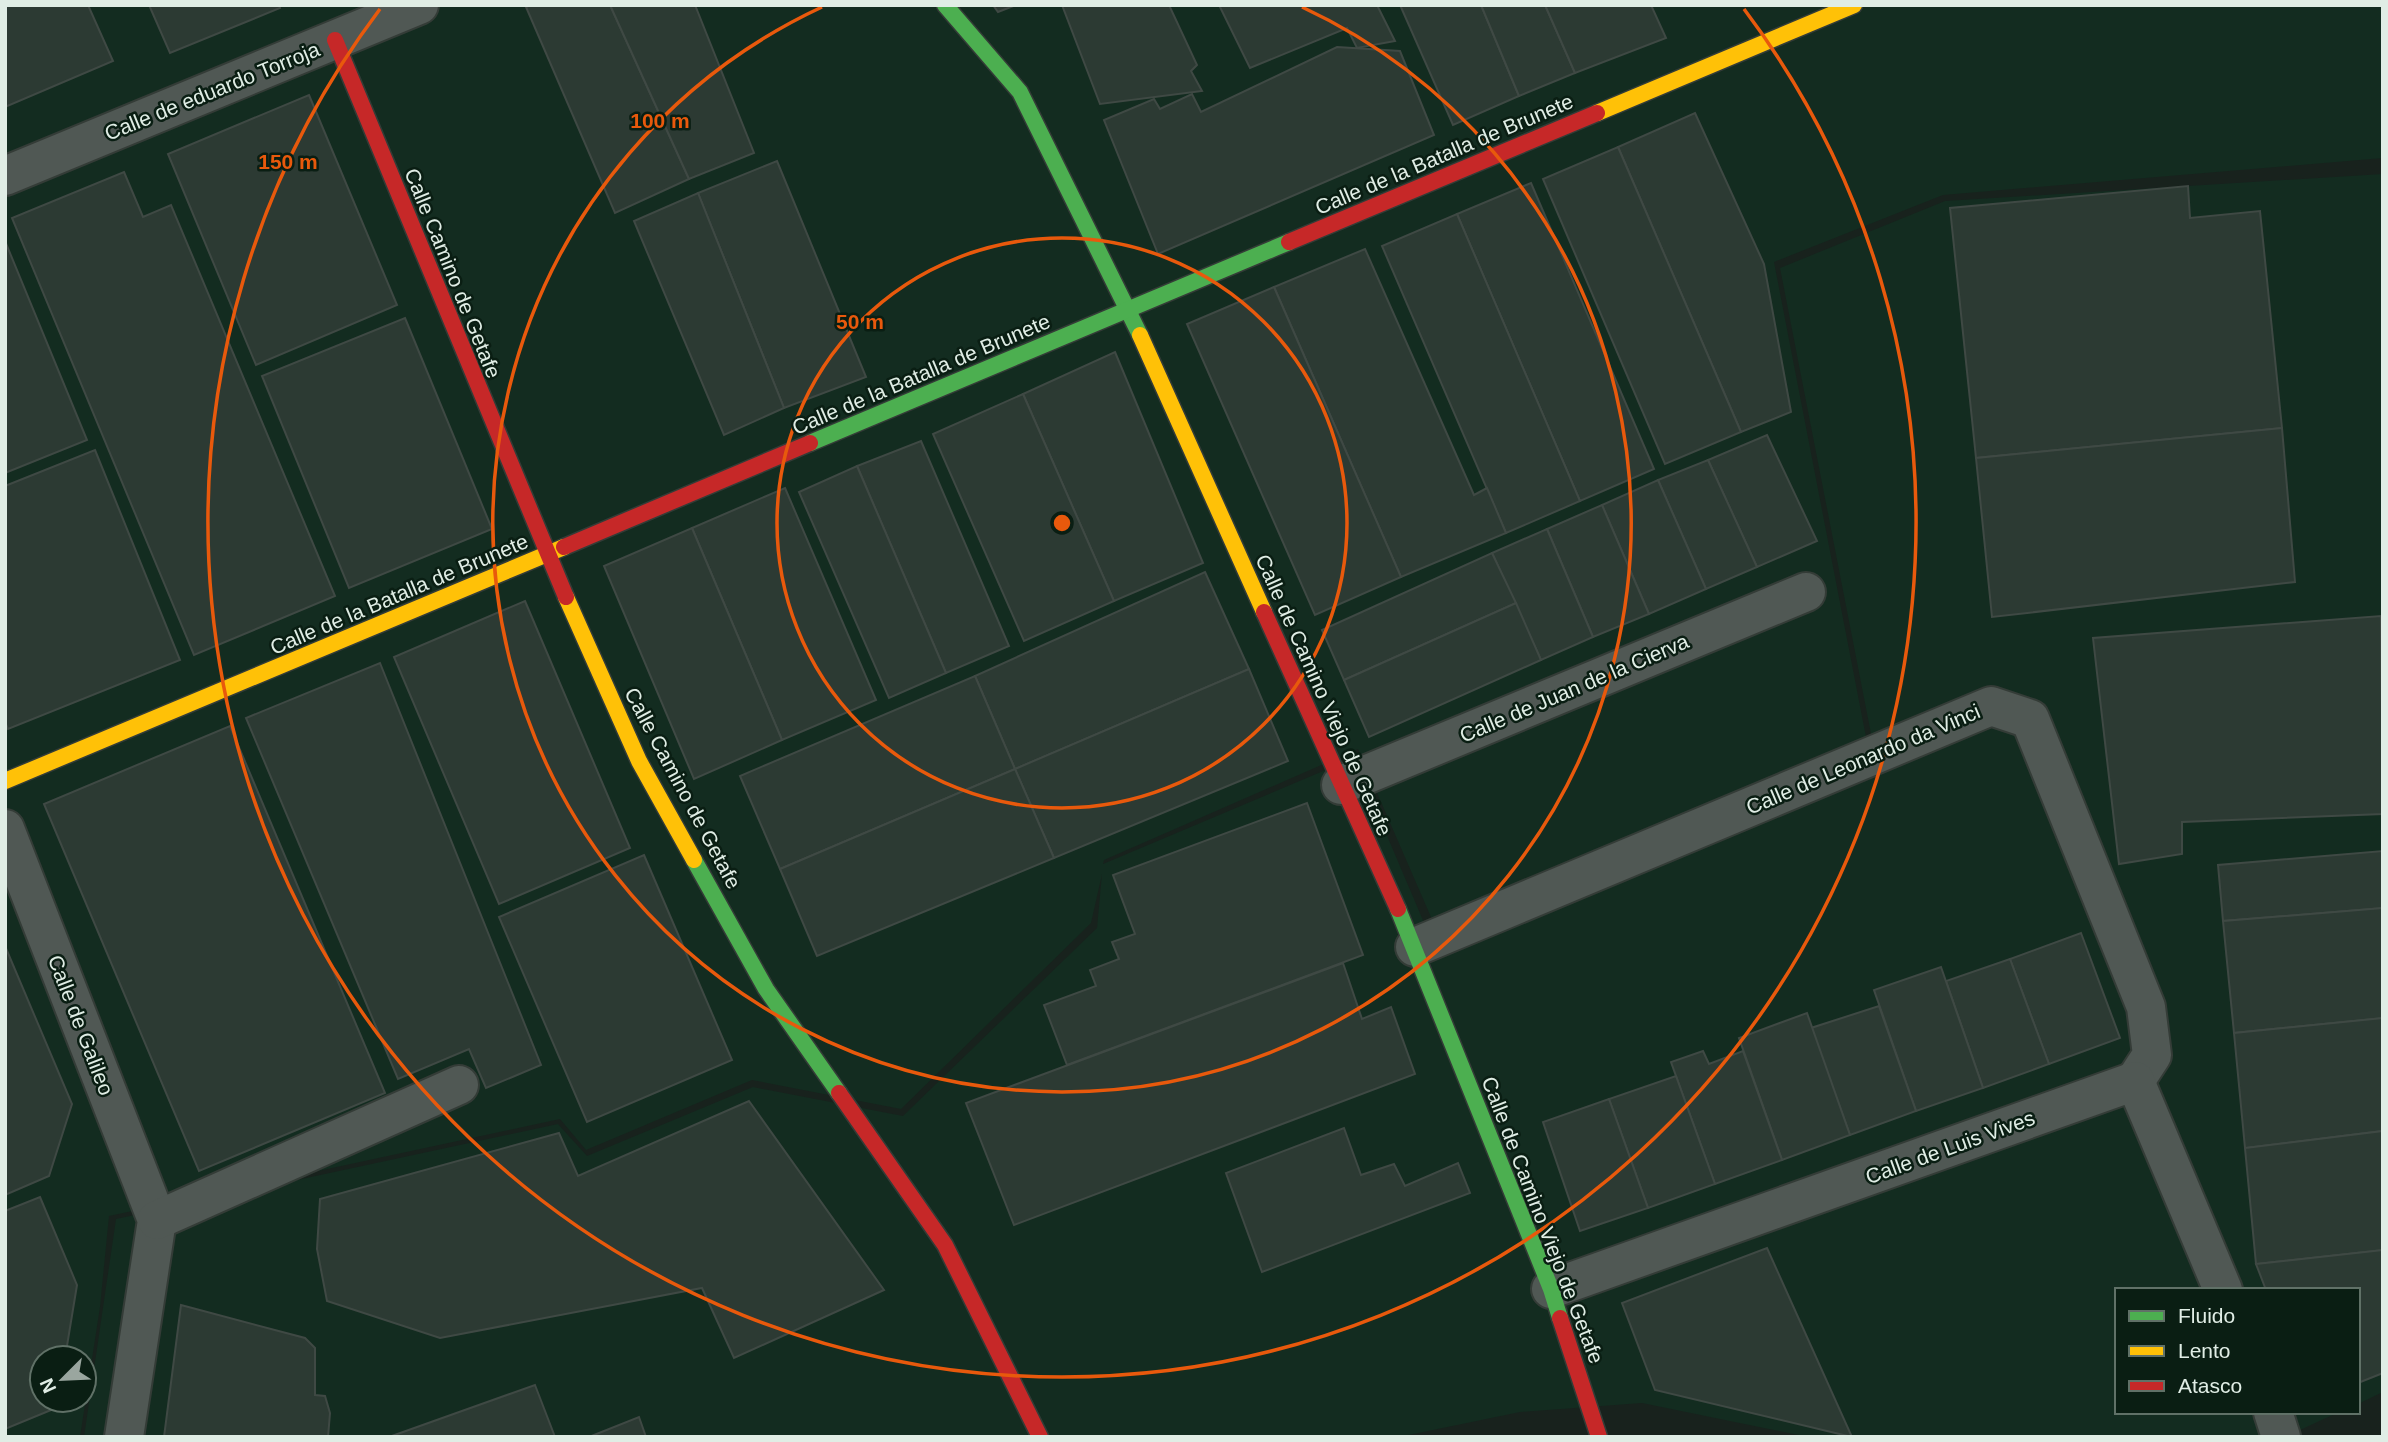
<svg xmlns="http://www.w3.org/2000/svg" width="2388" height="1442" font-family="Helvetica,sans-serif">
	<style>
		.built { fill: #132c20; fill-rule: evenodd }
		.building { fill: #2c3a33; stroke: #3f4944; stroke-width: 2 }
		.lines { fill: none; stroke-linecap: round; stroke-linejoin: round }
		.street-casing { stroke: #343c37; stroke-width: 42 }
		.fast-casing { stroke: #343c37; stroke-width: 19 }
		.slow-casing { stroke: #343c37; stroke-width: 19 }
		.jam-casing { stroke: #343c37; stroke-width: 19 }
		.street { stroke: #505854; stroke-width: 38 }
		.fast { stroke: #4caf50; stroke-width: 16 }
		.slow { stroke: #ffc107; stroke-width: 16 }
		.jam { stroke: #c62828; stroke-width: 16 }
		.ring { fill: none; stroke: #e8590c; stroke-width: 3.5 }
		.labels { text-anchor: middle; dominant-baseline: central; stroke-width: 5; stroke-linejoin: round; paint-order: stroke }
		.street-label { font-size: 21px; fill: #e0ede5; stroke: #0a1e13 }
		.centre { fill: #e8590c; stroke: #0a1e13; stroke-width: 3.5 }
		.ring-label { font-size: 21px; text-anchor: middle; font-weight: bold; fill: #e8590c; stroke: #0a1e13; stroke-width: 5; stroke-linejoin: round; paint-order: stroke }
	</style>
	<rect width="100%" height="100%" fill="#18221d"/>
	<!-- built -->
	<path class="built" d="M5 5H2383V158L1943 195 1774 262 1866 737 1434 924 1358 749 1104 860 1103 864 1354 758 1428 932 1873 744 1780 268 1945 201 2383 174V1392L2358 1404V1290H2117V1412H2339L2285 1437H1808L1642 1403 1520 1412 1399 1437H84L116 1219 558 1124 587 1156 753 1087 903 1116 1097 928 1102 874 1091 923 901 1109 752 1080 586 1150 560 1119 109 1216 100 1307 80 1437H5ZM42 1358H84V1400H42Z"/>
	<!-- building -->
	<g class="building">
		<path d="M5 5H88L113 61 5 107Z"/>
		<path d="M149 5H279L280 8 170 53Z"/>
		<path d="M531 5H610L689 179 615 213 526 7Z"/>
		<path d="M610 5H695L754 153 689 179Z"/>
		<path d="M993 5H1016L998 12Z"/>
		<path d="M1062 5H1169L1197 65 1191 71 1202 91 1100 104Z"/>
		<path d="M1219 5H1377L1395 41 1357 48 1347 28 1250 68Z"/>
		<path d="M1400 5H1481L1519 96 1453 125Z"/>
		<path d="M1481 5H1545L1575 73 1519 96Z"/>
		<path d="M1545 5H1651L1666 38 1575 73Z"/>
		<path d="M1337 47 1400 51 1434 135 1158 254 1104 120 1154 99 1160 109 1192 94 1201 112Z"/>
		<path d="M309 95 397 305 256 365 168 154Z"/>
		<path d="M1695 113 1764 264 1791 412 1741 432 1618 147Z"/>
		<path d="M1618 147 1741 432 1665 464 1543 179Z"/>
		<path d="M777 161 866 377 784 408 698 193Z"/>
		<path d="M124 172 143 217 171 205 335 596 194 655 12 218Z"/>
		<path d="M1531 183 1654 469 1580 501 1457 214Z"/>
		<path d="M2188 186 2190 218 2260 211 2282 428 1976 458 1950 208Z"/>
		<path d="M698 193 784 408 724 435 634 221Z"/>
		<path d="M1457 214 1580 501 1506 533 1382 246Z"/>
		<path d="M5 241 87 440 5 473Z"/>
		<path d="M1365 249 1474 495 1487 488 1506 533 1401 577 1274 287Z"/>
		<path d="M1274 287 1401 577 1315 615 1187 324Z"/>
		<path d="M405 318 492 529 349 588 262 376Z"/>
		<path d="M1115 352 1203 563 1114 601 1023 394Z"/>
		<path d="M1023 394 1114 601 1024 641 933 434Z"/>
		<path d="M2282 428 2295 582 1992 617 1976 458Z"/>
		<path d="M1767 435 1817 541 1757 567 1708 460Z"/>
		<path d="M921 441 1009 646 946 673 857 466Z"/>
		<path d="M95 450 180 660 8 729 5 722V486Z"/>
		<path d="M1708 460 1757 567 1706 589 1658 480Z"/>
		<path d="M857 466 946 673 889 698 799 492Z"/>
		<path d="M1658 480 1706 589 1649 614 1602 505Z"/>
		<path d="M785 488 876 700 782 740 692 528Z"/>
		<path d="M1602 505 1649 614 1593 637 1547 529Z"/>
		<path d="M692 528 782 740 694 779 604 566Z"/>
		<path d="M1547 529 1593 637 1541 660 1492 553Z"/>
		<path d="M1492 553 1516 603 1344 680 1322 630Z"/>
		<path d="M1205 572 1249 669 1015 769 975 676Z"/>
		<path d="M525 601 630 848 499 904 394 657Z"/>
		<path d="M1516 603 1541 660 1369 737 1344 680Z"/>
		<path d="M2381 616 2383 814 2182 822V854L2119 864 2093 638Z"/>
		<path d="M380 663 541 1065 486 1088 469 1049 398 1079 246 718Z"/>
		<path d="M1249 669 1288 761 1054 858 1015 769Z"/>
		<path d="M975 676 1015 769 780 869 740 776Z"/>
		<path d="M230 726 385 1093 199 1171 44 804Z"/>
		<path d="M1015 769 1054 858 817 956 780 869Z"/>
		<path d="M1307 803 1363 955 1067 1065 1044 1005 1096 986 1090 970 1119 959 1112 942 1135 934 1113 875Z"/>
		<path d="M2383 851V908L2223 921 2218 865Z"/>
		<path d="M644 855 732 1060 587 1122 499 917Z"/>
		<path d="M2383 908V1018L2234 1033 2223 921Z"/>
		<path d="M2081 933 2120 1038 2049 1064 2010 959Z"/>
		<path d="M5 946 72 1104 49 1176 5 1195Z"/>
		<path d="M2010 959 2049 1064 1983 1088 1946 981Z"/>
		<path d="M1343 963 1362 1019 1391 1007 1415 1074 1014 1225 966 1103Z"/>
		<path d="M1941 967 1983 1088 1916 1111 1874 990Z"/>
		<path d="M1879 1006 1916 1111 1850 1135 1811 1028Z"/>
		<path d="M1807 1013 1850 1135 1782 1160 1739 1038Z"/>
		<path d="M2383 1018V1131L2245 1148 2234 1033Z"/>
		<path d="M1703 1051 1709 1064 1743 1051 1782 1160 1715 1184 1671 1062Z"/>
		<path d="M1676 1076 1715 1184 1648 1208 1609 1099Z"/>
		<path d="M1609 1099 1648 1208 1580 1231 1543 1122Z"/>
		<path d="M749 1101 884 1290 734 1358 702 1288 440 1338 327 1301 317 1249 320 1199 559 1133 578 1176Z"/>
		<path d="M1344 1128 1361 1175 1394 1164 1405 1186 1458 1163 1470 1193 1262 1272 1226 1173Z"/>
		<path d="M2383 1131V1250L2256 1264 2245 1148Z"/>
		<path d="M40 1197 77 1285 65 1358H42V1400H58L56 1408 5 1429V1211Z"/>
		<path d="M1767 1248 1852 1437 1655 1390 1622 1303Z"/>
		<path d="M2383 1250V1373L2358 1383V1290H2266L2256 1264Z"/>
		<path d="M181 1305 305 1338 315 1348V1395L325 1396 330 1413 328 1437H164Z"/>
		<path d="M535 1385 555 1437H389Z"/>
		<path d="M639 1417 646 1437H589Z"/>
	</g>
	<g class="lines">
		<defs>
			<g id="street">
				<path d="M5 176 419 5"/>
				<path d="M1341 785 1806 592"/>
				<path d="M5 829 157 1220 124 1437"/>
				<path d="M1415 947 1991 706 2030 719 2146 1007 2152 1055 2135 1081"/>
				<path d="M157 1220 459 1085"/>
				<path d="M1551 1289 2135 1081 2223 1290"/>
				<path d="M2273 1412 2281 1437"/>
			</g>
			<g id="fast">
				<path d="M945 5 1020 92 1140 335"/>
				<path d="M810 443 1289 242"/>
				<path d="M694 860 766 989 839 1093"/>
				<path d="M1398 909 1551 1289 1560 1318"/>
			</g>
			<g id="slow">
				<path d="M1597 113 1854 5"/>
				<path d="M1140 335 1264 612"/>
				<path d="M566 597 639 761 694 860"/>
				<path d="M5 781 564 547"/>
			</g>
			<g id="jam">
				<path d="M335 40 566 597"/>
				<path d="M1289 242 1597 113"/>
				<path d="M564 547 810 443"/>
				<path d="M1264 612 1398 909"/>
				<path d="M839 1093 945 1245 1040 1437"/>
				<path d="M1560 1318 1599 1437"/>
			</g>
		</defs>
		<!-- street casing -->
		<use href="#street" class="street-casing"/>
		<!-- fast casing -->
		<use href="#fast" class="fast-casing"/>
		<!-- slow casing -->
		<use href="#slow" class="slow-casing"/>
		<!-- jam casing -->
		<use href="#jam" class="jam-casing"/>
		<!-- street -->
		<use href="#street" class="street"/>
		<!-- fast -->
		<use href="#fast" class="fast"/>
		<!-- slow -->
		<use href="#slow" class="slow"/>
		<!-- jam -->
		<use href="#jam" class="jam"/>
	</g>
	<!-- distance rings -->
	<g class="ring">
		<circle cx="1062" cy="523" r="285"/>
		<path d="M1302 7A569 569 0 1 1 822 7"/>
		<path d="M1744 9A854 854 0 1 1 380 9"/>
	</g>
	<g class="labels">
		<!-- street labels -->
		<g class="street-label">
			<text transform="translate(212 91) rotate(-22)">Calle de eduardo Torroja</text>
			<text transform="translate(1444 154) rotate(-23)">Calle de la Batalla de Brunete</text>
			<text transform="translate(453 273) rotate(68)">Calle Camino de Getafe</text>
			<text transform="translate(921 374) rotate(-23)">Calle de la Batalla de Brunete</text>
			<text transform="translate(399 594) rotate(-23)">Calle de la Batalla de Brunete</text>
			<text transform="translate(1574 688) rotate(-23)">Calle de Juan de la Cierva</text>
			<text transform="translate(1324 695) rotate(66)">Calle de Camino Viejo de Getafe</text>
			<text transform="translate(1863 759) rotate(-23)">Calle de Leonardo da Vinci</text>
			<text transform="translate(683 788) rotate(62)">Calle Camino de Getafe</text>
			<text transform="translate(81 1025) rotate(69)">Calle de Galileo</text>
			<text transform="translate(1950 1147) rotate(-20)">Calle de Luis Vives</text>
			<text transform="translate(1543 1220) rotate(69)">Calle de Camino Viejo de Getafe</text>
		</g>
	</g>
	<circle cx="1062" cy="523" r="10" class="centre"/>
	<g class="ring-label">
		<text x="660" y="128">100 m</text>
		<text x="288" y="169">150 m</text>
		<text x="860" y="329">50 m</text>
	</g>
	<!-- border -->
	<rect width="2388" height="1442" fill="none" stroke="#e0ede5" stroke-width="14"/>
	<!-- legend -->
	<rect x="2115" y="1288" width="245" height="126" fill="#0a1e13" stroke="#607167" stroke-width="2"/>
	<rect x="2129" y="1311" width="35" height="10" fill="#4caf50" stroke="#607167" stroke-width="2"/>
	<text x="2178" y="1323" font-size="21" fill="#e0ede5">Fluido</text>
	<rect x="2129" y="1346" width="35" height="10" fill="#ffc107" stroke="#607167" stroke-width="2"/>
	<text x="2178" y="1358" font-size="21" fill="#e0ede5">Lento</text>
	<rect x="2129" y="1381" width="35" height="10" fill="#c62828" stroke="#607167" stroke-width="2"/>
	<text x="2178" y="1393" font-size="21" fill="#e0ede5">Atasco</text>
	<!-- north arrow -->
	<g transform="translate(63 1379) rotate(246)"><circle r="33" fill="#0a1e13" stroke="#607167" stroke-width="2"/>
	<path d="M0-5L12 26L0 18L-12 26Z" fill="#9aa69f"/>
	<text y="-10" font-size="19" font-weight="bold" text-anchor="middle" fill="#e0ede5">N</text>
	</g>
</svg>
